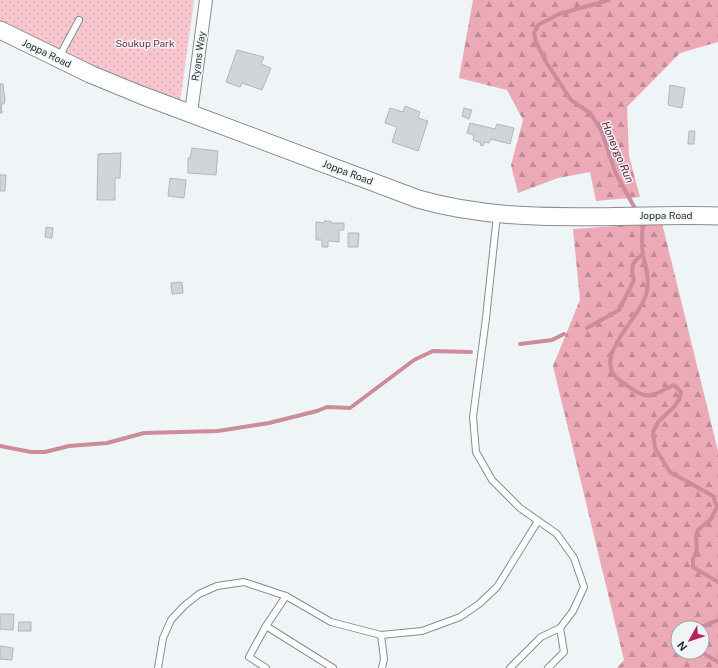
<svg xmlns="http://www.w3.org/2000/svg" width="718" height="668" font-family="'Public Sans',sans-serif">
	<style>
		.forest { fill: url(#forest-firs); fill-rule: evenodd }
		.park { fill: url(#park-dots) }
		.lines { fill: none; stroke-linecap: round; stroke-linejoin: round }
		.stream { stroke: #cd8c9a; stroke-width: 4 }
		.building { fill: #d0d5d7; stroke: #b2b7ba }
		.lane-casing { stroke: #888d8f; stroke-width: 8 }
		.street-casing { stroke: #888d8f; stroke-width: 14 }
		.secondary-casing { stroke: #888d8f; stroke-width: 19 }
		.lane { stroke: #fff; stroke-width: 6 }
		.street { stroke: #fff; stroke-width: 12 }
		.secondary { stroke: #fff; stroke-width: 17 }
		.labels { text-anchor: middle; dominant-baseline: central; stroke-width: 3; stroke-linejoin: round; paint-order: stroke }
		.park-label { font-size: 10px; fill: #7b2d43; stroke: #eff4f6 }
		.street-label { font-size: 10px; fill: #2f3132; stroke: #eff4f6 }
		.water-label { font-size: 11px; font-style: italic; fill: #681b33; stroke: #eff4f6 }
	</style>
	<defs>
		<pattern id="forest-firs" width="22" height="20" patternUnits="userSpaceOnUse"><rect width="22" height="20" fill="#ecaab7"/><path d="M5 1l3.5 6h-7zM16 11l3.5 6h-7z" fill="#c08b95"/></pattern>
		<pattern id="park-dots" width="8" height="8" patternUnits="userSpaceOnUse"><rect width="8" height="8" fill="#f8c6cf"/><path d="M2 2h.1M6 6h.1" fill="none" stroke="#d5abb2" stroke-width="1.8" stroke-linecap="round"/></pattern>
	</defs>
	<rect width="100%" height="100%" fill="#eff4f6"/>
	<!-- forest -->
	<g class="forest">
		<path d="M473 0H718V42L680 53 627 107 629 156 640 197 596 201 590 172 558 178 518 193 511 165 523 120 507 90 459 78Z"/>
		<path d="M662 223 718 451V668H617L624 660 553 366 580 300 573 229ZM678 628H702V652H678Z"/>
	</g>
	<!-- park -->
	<path class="park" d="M0 0H194L180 103 87 65 0 21Z"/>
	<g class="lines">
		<!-- stream -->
		<g class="stream">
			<path d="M609 0 559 14 538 25 534 33 536 42 546 62 571 100 590 113 601 130 616 174 637 212"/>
			<path d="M641 220 643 224C642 234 641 245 643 255 646 267 649 278 647 291 643 317 586 360 622 382 629 387 642 398 652 395 660 393 666 388 674 385L681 392 680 398 675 406 658 422 653 432 655 448 670 472 713 496 717 507 711 519 698 530 696 536 697 550 693 559V567L718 582"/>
			<path d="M587 328 619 310 634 280C630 266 632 262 643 254"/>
			<path d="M520 344 552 340 564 334"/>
			<path d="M0 446 31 452H45L69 446 107 443 144 433 218 431 269 423 317 411 327 407 350 408 414 360 433 351 471 352"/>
			<path d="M698 628 718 620"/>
			<path d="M701 652 718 662"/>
		</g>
	</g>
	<!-- building -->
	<g class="building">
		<path d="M237 50 264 57 261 64 271 68 262 90 242 83 240 87 226 82Z"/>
		<path d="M0 84H3L5 101 4 104H1L2 113H0Z"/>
		<path d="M670 85 685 88 682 108 668 105Z"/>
		<path d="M405 106 420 112 418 118 428 121 418 151 392 142 397 127 385 123 390 108 403 112Z"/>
		<path d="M464 108 472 110 469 119 462 116Z"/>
		<path d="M470 123 495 129 497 124 514 128 510 144 491 139 489 143 485 142 483 146 480 145 481 143 473 140 474 135 467 133Z"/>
		<path d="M689 131H695L694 144H688Z"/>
		<path d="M192 148 218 151 216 175 188 173V158H190Z"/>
		<path d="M121 153 120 178H115V200H97L98 154Z"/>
		<path d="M0 175H6L5 191H0Z"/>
		<path d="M170 178 186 180 184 198 168 196Z"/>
		<path d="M324 221H331V223H344V230H339V242L328 241V247H322V240H316V222L324 223Z"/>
		<path d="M46 227 53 228 52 238 45 237Z"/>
		<path d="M348 233H359L358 247H348Z"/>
		<path d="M182 282 183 293 172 294 171 283Z"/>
		<path d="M0 614H14L13 630 0 629Z"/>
		<path d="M19 622H31V631H18Z"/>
		<path d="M0 646 13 648 12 660 0 659Z"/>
	</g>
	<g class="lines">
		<defs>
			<g id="lane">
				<path d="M59 57 79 20"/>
				<path d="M497 215 486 318 473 417 476 452 492 480 520 508 557 534 574 558 584 587 573 611 560 628 541 637 510 668"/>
				<path d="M266 626 333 668"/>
				<path d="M381 635 384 659 382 668"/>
				<path d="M158 668 163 638 171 620 184 606 199 594 217 586 244 582 286 596 331 622 381 635 422 631 460 617 479 604 497 587 538 521"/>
				<path d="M266 668 249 657 266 626 286 596"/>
				<path d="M548 668 564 652 560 628"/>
			</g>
			<path id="street" d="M191 113 206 0"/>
			<path id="secondary" d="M0 30 90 74 141 95 418 199C515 227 619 213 718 216"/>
		</defs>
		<!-- lane casing -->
		<use href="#lane" class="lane-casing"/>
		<!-- street casing -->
		<use href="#street" class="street-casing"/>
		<!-- secondary casing -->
		<use href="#secondary" class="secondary-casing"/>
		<!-- lane -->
		<use href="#lane" class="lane"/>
		<!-- street -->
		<use href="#street" class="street"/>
		<!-- secondary -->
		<use href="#secondary" class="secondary"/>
	</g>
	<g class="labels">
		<!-- park labels -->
		<g class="park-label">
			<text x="145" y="43">Soukup Park</text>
		</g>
		<!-- street labels -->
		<g class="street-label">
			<text transform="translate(47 53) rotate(26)">Joppa Road</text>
			<text transform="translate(198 56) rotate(-82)">Ryans Way</text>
			<text transform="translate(348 172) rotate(21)">Joppa Road</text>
			<text x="666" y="215">Joppa Road</text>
		</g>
		<!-- water labels -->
		<g class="water-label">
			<text transform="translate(618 152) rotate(67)">Honeygo Run</text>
		</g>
	</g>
	<!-- north arrow -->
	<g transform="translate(690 640) rotate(231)"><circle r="19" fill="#eff4f6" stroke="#a2a6a8"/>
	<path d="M0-3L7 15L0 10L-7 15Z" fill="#b52658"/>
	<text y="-6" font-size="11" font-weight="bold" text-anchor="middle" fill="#2f3132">N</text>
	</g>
</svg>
